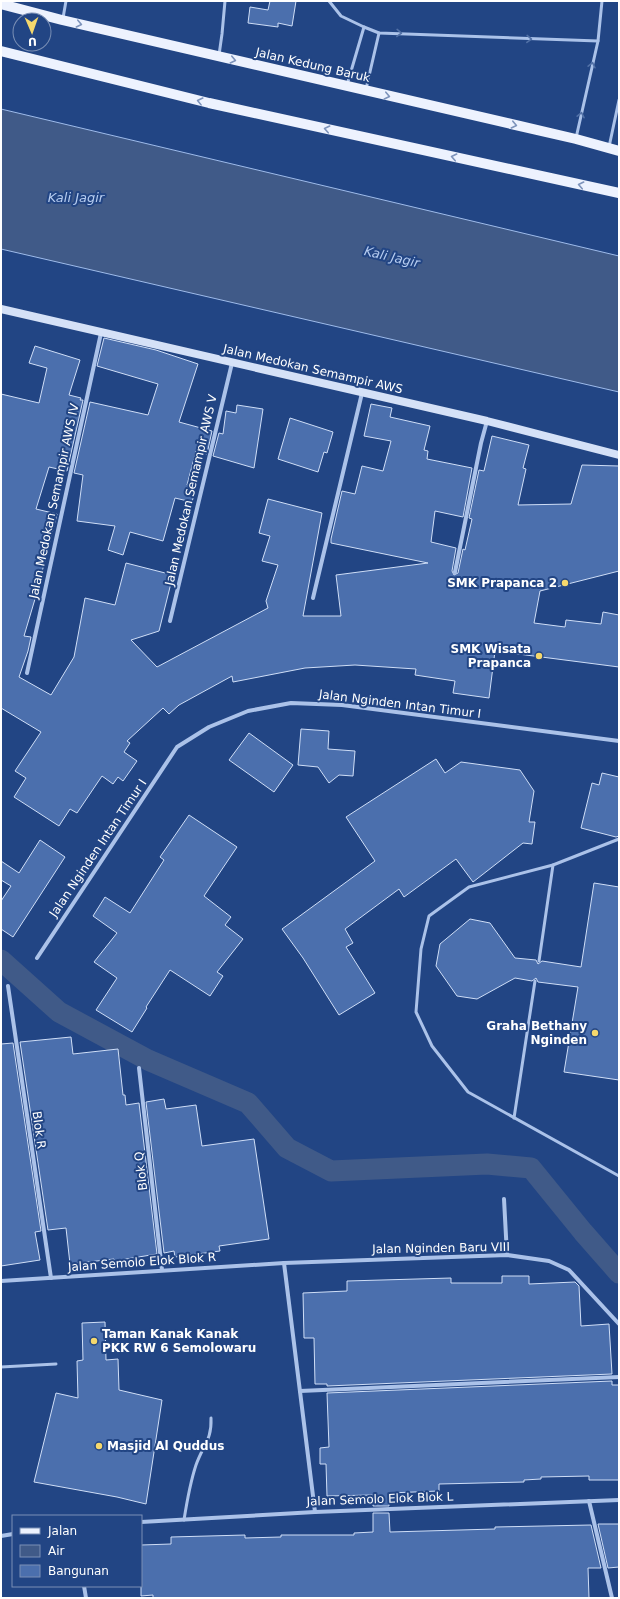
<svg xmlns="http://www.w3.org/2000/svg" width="620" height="1599" font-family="'DejaVu Sans',sans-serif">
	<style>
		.water { fill: #405a88; stroke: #9ebbea }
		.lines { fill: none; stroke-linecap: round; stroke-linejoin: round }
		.canal { stroke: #405a88; stroke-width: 21 }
		.building { fill: #4b6fad; stroke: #cfdef7 }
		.lane { stroke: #abc2e9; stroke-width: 3 }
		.street { stroke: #abc2e9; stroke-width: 4 }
		.secondary { stroke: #d5e1f7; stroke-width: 8 }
		.primary { stroke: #edf2fe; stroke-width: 10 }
		.oneway { stroke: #7d93bb }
		.oneway2 { stroke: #5271a7 }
		.poi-dot { fill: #f5d86d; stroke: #224584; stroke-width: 1.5 }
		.labels { text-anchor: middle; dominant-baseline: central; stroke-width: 4; stroke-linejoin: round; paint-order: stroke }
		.street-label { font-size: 12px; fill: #fff; stroke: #224584 }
		.poi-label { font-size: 12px; font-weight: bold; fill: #fff; stroke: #224584; text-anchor: end }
		.water-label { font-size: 13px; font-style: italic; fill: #b6ccf0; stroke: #224584 }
	</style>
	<rect width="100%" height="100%" fill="#224584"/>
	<!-- water -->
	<path class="water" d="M1 109 619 256V392L1 249Z"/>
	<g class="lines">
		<!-- canal -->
		<path class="canal" d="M1 960 59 1012 148 1060 248 1103 287 1148 331 1171 487 1164 531 1168 583 1232 619 1273"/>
	</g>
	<!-- building -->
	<g class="building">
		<path d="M270 1H296L292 26 278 23V27L248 23 250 7 268 10Z"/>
		<path d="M104 338 156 350 198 364 179 422 212 431 207 454 196 451 187 485 196 487 192 502 175 498 163 541 130 532 123 555 108 550 115 526 77 521 83 475 74 473 90 402 148 415 158 384 97 366Z"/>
		<path d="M35 346 80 360 69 395 81 398 80 400H83L67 471 49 467 36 509 57 514 35 599 24 636 31 637 28 651 19 677 51 695 74 657 85 598 115 605 126 563 173 575 159 631 131 640 157 667 268 608 266 601 278 565 262 561 270 536 259 533 268 499 322 513 303 616H341L336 575 428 563 331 543V539L342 491 355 494 362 466 383 471 391 441 364 436 371 404 392 408 390 417 430 426 424 450 428 451 427 459 472 468 463 517 435 511 431 542 456 548 452 571 454 575 458 573 463 549 465 550 472 519 469 518 479 470 484 471 492 436 529 445 523 468 526 469 518 505 571 504 582 465 619 466V571L540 591 534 623 565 627 566 620 601 624 603 612 619 615V667L495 651 489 698 453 693 455 681 415 675 416 669 355 665 305 668 233 682 232 676 179 705 169 714 163 708 127 741 130 743 124 752 137 761 123 781 118 777 113 784 102 776 77 813 70 809 59 826 14 797 26 778 15 771 41 732 1 708V394L39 403 47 368 29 363Z"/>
		<path d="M237 405 263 409 254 468 213 456 219 433 223 434 226 411 236 413Z"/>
		<path d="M290 418 333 432 327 453 324 452 318 472 278 459Z"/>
		<path d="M301 729 329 731 328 749 355 751 353 776 339 775 329 783 318 767 298 765Z"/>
		<path d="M249 733 293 765 274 792 229 760Z"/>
		<path d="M436 759 445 773 461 762 520 770 534 791 529 822H535L532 844 523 843 473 882 456 859 404 897 399 889 345 929 353 943 346 947 375 993 339 1015 303 958 282 929 375 861 346 817Z"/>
		<path d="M602 773 619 777V836L616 837 581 828 592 783 599 785Z"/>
		<path d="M189 815 237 847 204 896 231 917 225 925 243 939 217 972 223 976 210 996 170 970 146 1007 147 1008 132 1032 96 1010 117 978 94 962 117 933 93 916 105 897 130 913 164 860 160 857Z"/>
		<path d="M40 840 65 857 13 937 1 929V901L11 886 1 880V861L19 873Z"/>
		<path d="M594 883 619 887V1080L564 1072 578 987 538 982 536 978 532 981 515 978 477 999 457 996 436 966 440 944 470 919 490 923 515 958 536 960 538 964 542 961 581 967Z"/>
		<path d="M71 1037 73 1054 118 1049 123 1095H125L126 1105 139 1103 157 1254 114 1261V1259L70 1264 66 1228 48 1230 20 1042Z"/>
		<path d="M13 1043 41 1231 35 1232 40 1260 1 1266V1044Z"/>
		<path d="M164 1099 166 1109 196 1105 202 1146 254 1139 269 1239 219 1246 220 1251 175 1257 174 1251 164 1253 146 1102Z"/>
		<path d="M502 1276H529V1284L575 1282 579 1286 581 1326 609 1324 612 1374 327 1386V1384H315L314 1338H304L303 1293 347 1291V1281L451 1278V1283H502Z"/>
		<path d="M105 1322 106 1360 118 1359 119 1390 162 1400 146 1504 117 1497 34 1482 56 1393 78 1398 77 1361 83 1360 82 1323Z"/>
		<path d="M612 1381V1385H619V1480H589V1476L541 1477V1479L524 1480V1482L439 1484V1491L389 1493V1506H373V1495L327 1496 326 1464H320V1448L329 1447 327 1393Z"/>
		<path d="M373 1513H389L390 1532 495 1529V1527L591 1525 601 1568H588L589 1598H153V1595L141 1596V1545L171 1544V1537L245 1535V1538L281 1537V1535H354V1533L373 1532Z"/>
		<path d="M598 1524H619V1567L608 1568Z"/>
	</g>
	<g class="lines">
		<!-- lane -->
		<g class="lane">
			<path d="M329 1 341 16 364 27 379 33 598 41"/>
			<path d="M63 18 66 1"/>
			<path d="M219 55 222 34 225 1"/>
			<path d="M347 85 364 27"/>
			<path d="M366 89 379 33"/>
			<path d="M576 138 598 41 602 1"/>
			<path d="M609 147 619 100"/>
			<path d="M619 839 553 865 469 887 429 916 421 949 416 1012 432 1046 468 1092 619 1176"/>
			<path d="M539 961 553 865"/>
			<path d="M514 1118 535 981"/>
			<path d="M1 1367 56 1364"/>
			<path d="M184 1520C187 1501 190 1483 196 1465 203 1445 212 1440 211 1418"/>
		</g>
		<!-- street -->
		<g class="street">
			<path d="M455 572 481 443 487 421"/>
			<path d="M313 598 362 393"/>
			<path d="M170 621 232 363"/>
			<path d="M27 673 101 333"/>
			<path d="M37 958 177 747 209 727 248 711 291 703 342 705 619 741"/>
			<path d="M8 986 51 1278"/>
			<path d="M139 1068 162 1270"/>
			<path d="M504 1199 507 1255"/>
			<path d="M284 1263 315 1512"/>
			<path d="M1 1281 284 1263 507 1255 549 1261 569 1270 619 1324"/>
			<path d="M300 1391 619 1377"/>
			<path d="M589 1501 612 1598"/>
			<path d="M141 1522 315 1512 619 1500"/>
			<path d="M1 1536 13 1534"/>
			<path d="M84 1586 86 1598"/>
		</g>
		<!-- secondary -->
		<path class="secondary" d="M1 309 487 421 619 455"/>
		<!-- primary -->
		<g class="primary">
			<path d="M1 4 62 20 576 139 619 151"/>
			<path d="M1 51 209 103 619 193"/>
		</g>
	</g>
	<!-- one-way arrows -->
	<defs><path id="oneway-chevron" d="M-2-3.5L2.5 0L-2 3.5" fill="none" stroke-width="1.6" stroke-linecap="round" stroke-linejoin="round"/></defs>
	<g class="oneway">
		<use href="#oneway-chevron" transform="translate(79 24) rotate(13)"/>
		<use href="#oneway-chevron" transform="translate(233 60) rotate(13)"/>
		<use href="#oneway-chevron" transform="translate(387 96) rotate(13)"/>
		<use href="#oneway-chevron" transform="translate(200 101) rotate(-166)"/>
		<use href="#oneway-chevron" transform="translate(514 125) rotate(13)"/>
		<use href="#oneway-chevron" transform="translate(327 129) rotate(-168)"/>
		<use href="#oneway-chevron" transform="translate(454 157) rotate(-168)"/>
		<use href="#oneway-chevron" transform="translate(581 185) rotate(-168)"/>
	</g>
	<g class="oneway2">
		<use href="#oneway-chevron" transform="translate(399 33) rotate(2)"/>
		<use href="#oneway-chevron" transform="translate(529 39) rotate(2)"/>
		<use href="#oneway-chevron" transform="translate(592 65) rotate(-77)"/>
		<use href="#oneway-chevron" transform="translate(581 115) rotate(-78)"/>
	</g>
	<!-- markers -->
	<g class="poi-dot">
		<circle cx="565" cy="583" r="4"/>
		<circle cx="539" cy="656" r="4"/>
		<circle cx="595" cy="1033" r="4"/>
		<circle cx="94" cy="1341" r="4"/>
		<circle cx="99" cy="1446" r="4"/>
	</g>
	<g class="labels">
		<!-- street labels -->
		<g class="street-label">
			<text transform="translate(313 65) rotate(13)">Jalan Kedung Baruk</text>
			<text transform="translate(313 369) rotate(13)">Jalan Medokan Semampir AWS</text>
			<text transform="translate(191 490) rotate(-77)">Jalan Medokan Semampir AWS V</text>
			<text transform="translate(54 501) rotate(-78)">Jalan Medokan Semampir AWS IV</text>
			<text transform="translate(400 704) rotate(7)">Jalan Nginden Intan Timur I</text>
			<text transform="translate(98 848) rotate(-56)">Jalan Nginden Intan Timur I</text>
			<text transform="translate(39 1130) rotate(82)">Blok R</text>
			<text transform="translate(141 1171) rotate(-97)">Blok Q</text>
			<text transform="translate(441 1248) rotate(-1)">Jalan Nginden Baru VIII</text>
			<text transform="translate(142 1262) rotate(-4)">Jalan Semolo Elok Blok R</text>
			<text transform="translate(380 1499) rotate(-2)">Jalan Semolo Elok Blok L</text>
		</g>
		<!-- poi labels -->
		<g class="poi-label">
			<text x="557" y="583">SMK Prapanca 2</text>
			<text x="531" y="649">SMK Wisata<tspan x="531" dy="14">Prapanca</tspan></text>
			<text x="587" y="1026">Graha Bethany<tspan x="587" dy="14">Nginden</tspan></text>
			<text x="102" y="1334" text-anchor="start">Taman Kanak Kanak<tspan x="102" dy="14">PKK RW 6 Semolowaru</tspan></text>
			<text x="107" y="1446" text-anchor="start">Masjid Al Quddus</text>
		</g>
		<!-- water labels -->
		<g class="water-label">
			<text x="76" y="197">Kali Jagir</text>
			<text transform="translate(392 257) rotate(13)">Kali Jagir</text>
		</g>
	</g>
	<!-- border -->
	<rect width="620" height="1599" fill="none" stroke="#ffffff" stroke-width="4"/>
	<!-- legend -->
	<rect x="12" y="1515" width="130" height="72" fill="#224584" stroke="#7a8fb5"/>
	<rect x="20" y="1528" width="20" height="6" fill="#edf2fe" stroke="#7a8fb5"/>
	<text x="48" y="1535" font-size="12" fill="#ffffff">Jalan</text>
	<rect x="20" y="1545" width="20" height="12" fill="#405a88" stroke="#7a8fb5"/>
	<text x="48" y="1555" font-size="12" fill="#ffffff">Air</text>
	<rect x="20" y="1565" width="20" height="12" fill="#4b6fad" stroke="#7a8fb5"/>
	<text x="48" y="1575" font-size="12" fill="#ffffff">Bangunan</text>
	<!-- north arrow -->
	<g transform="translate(32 32) rotate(178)"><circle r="19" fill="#224584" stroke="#7a8fb5"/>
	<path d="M0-3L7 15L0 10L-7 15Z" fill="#f5d86d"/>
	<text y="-6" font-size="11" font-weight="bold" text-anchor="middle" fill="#ffffff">U</text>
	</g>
</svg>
